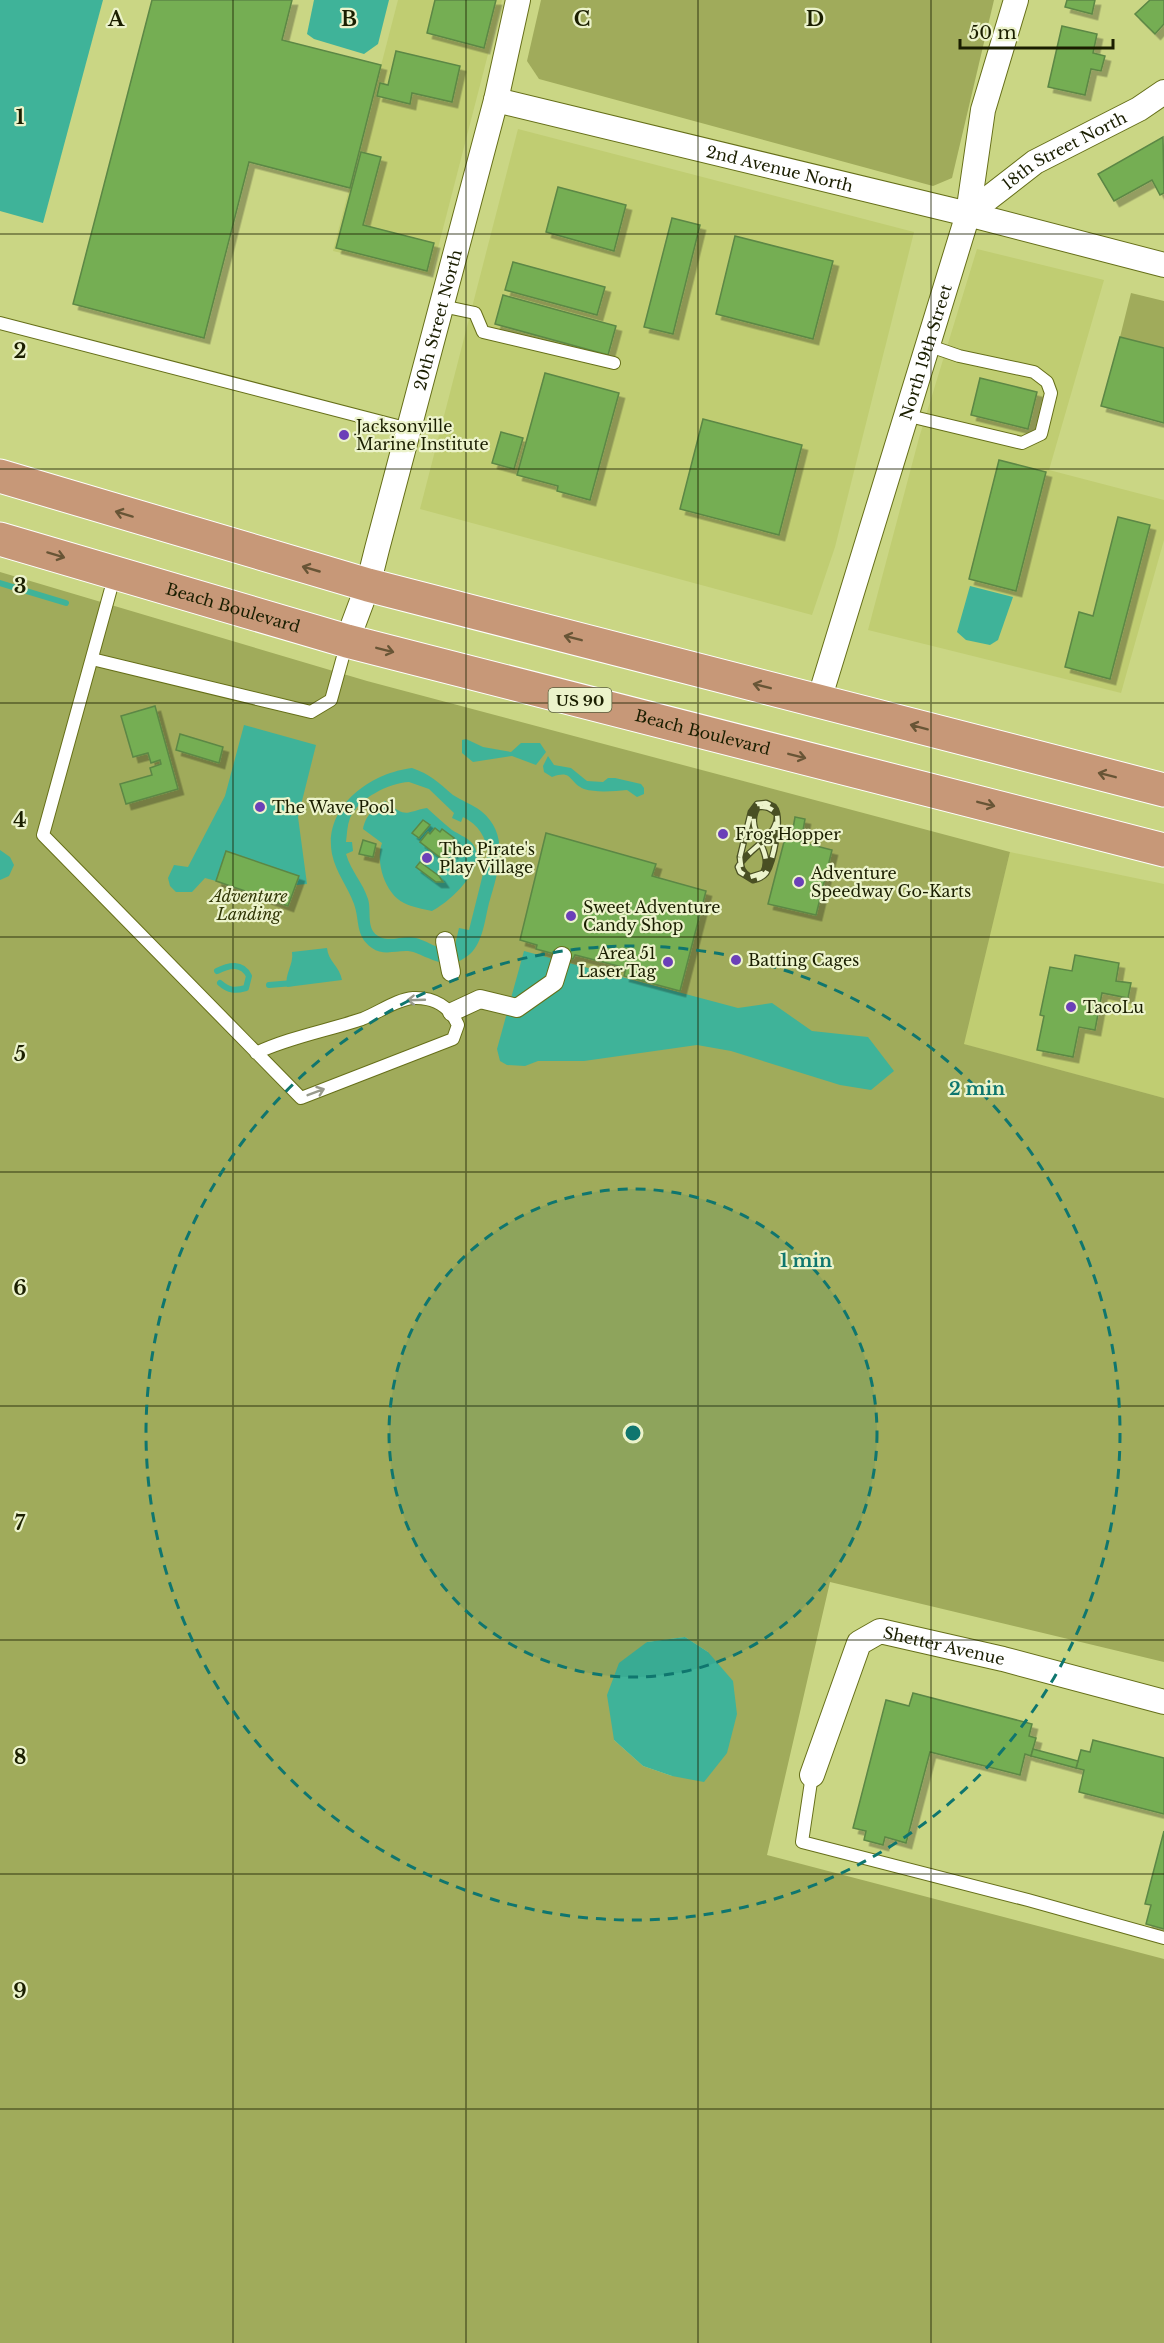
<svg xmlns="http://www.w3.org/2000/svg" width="1164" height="2343" font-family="'Libre Baskerville',serif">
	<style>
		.built { fill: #c0cd72 }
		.green { fill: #a0ab5b; fill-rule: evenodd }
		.water { fill: #3fb399; fill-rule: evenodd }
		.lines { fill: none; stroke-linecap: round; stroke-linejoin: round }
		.stream { stroke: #3fb399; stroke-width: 6 }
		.building { fill: #74ae53; stroke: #5c8745; stroke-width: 1.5; filter: url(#shadow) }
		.service-casing { stroke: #666f19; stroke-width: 14 }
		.pedestrian-casing { stroke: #666f19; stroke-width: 20 }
		.minor-casing { stroke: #666f19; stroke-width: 26 }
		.trunk-casing { stroke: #fff; stroke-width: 35 }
		.service { stroke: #fff; stroke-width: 12 }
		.pedestrian { stroke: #fff; stroke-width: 18 }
		.minor { stroke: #fff; stroke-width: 24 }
		.trunk { stroke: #c79878; stroke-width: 33 }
		.rail-casing { stroke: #494f23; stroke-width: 7 }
		.rail { stroke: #ecf3cb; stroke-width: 4.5; stroke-dasharray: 14; stroke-linecap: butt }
		.oneway { stroke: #685536 }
		.oneway2 { stroke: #989a8c }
		.grid { fill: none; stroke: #1a1e00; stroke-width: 1.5; stroke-opacity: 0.55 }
		.ring { fill: none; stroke: #0f766e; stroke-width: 3; stroke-dasharray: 10 8 }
		.poi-dot { fill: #6b40b8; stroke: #ecf3cb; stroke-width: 2 }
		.labels { text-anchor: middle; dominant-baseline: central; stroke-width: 4.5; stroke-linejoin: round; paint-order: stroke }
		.shield { fill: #ecf3cb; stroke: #595e3d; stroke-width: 1.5 }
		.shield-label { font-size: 15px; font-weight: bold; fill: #1a1e00 }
		.street-label { font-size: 16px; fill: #1a1e00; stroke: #ecf3cb }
		.poi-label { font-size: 16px; fill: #1a1e00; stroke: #ecf3cb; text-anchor: start }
		.park-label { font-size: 16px; font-style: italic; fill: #313606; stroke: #ecf3cb }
		.grid-label { font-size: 20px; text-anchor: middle; font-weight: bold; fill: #1a1e00; stroke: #ecf3cb; stroke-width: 4.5; stroke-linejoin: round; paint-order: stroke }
		.centre { fill: #0f766e; stroke: #ecf3cb; stroke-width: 3 }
		.ring-label { font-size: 18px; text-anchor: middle; font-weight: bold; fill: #0f766e; stroke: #ecf3cb; stroke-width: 4.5; stroke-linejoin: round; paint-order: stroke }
	</style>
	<defs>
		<filter id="shadow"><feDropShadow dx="5.5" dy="5.5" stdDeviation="0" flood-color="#0004"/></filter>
	</defs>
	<rect width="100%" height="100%" fill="#cad684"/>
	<!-- built -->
	<g class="built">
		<path d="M398 0H502L431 275 333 251Z"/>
		<path d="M518 129 914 232 835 547 812 615 420 509Z"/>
		<path d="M977 249 1104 280 1049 470 1164 500V540L1121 693 868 630 919 438Z"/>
		<path d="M1010 852 1164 884V1098L963 1044Z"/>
	</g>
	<!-- green -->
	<g class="green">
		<path d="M541 0H994L952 178 933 186 539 79 527 61Z"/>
		<path d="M1131 293 1164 301V348L1120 337Z"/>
		<path d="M0 572 367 681 1010 852 964 1044 1164 1098V1662L830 1582 767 1855 1164 1959V2343H0ZM685 1637 708 1652 672 1776 643 1766 614 1740 647 1642Z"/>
	</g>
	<!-- water -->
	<g class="water">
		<path d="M0 0H103L43 223 0 211Z"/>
		<path d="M314 0H389L378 44 364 54 314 39 307 34Z"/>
		<path d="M970 586 1013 597 998 640 990 645 966 640 957 632Z"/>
		<path d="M244 725 316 745 298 817 307 884 296 885 299 876 227 851 216 881 205 878 192 892H176L170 886 168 878 174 865 188 867 225 796Z"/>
		<path d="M466 739 483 747 511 752 521 743H540L546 752 536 765 512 756 473 762 462 753V740Z"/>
		<path d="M548 756 554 765 571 768 587 781 603 782 608 778H615L641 784 644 788V794L637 797 627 790C615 791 597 793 584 789 568 782 573 769 552 777L544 772 543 766Z"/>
		<path d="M412 768C430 774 439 783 453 795 462 801 472 804 481 811 511 835 498 872 489 903 485 919 483 942 470 954 450 971 436 961 416 953 402 947 386 958 372 948 355 936 360 921 354 904 348 887 336 873 332 854 323 807 370 773 412 768ZM409 782 429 789 454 813 452 818 461 822 463 817C479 825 486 837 488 854L469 930 459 928 455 945C432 950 436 944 416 938 404 935 391 942 380 937 365 930 372 912 368 899 363 883 351 871 346 854L353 851 352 842H346C347 834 347 826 350 818 359 798 389 783 409 782Z"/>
		<path d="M385 801C408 819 404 812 427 808 435 815 443 823 452 830 458 834 466 837 471 842 492 864 450 902 432 911 423 909 412 907 404 903 385 894 375 861 382 843L363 829C366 814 373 811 385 801Z"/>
		<path d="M0 850 10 857 14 865 9 876 0 880Z"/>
		<path d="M327 948C328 961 340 967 342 980L287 987C284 974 294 965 292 952Z"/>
		<path d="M524 951 738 1008 772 1003 812 1031 868 1037 894 1071 871 1090 840 1085 731 1051 697 1045 584 1061H538L525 1066 507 1065 500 1061 497 1049Z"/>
		<path d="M685 1637 708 1652 733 1681 737 1714 727 1753 704 1782 672 1776 643 1766 614 1740 607 1695 619 1663 647 1642Z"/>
	</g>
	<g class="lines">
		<!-- stream -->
		<g class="stream">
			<path d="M0 583 66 603"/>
			<path d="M217 971C229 965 242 962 249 976L246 988C235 991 229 991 220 983"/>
			<path d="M269 985 293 983"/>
		</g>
	</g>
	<!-- building -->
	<g class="building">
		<path d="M152 0H292L282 40 381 65 350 188 249 162 204 338 73 304Z"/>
		<path d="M435 0H496L484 48 427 33Z"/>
		<path d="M1067 0H1095L1092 14 1065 7Z"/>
		<path d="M1150 0H1164V24L1155 34 1135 14Z"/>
		<path d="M1062 26 1097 34 1093 53 1105 56 1101 71 1091 69 1085 95 1048 87Z"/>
		<path d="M396 51 460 66 452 102 412 93 410 104 377 96 380 83 388 85Z"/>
		<path d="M1163 137 1164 193 1160 195 1152 180 1114 201 1098 174Z"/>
		<path d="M361 152 381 157 363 225 434 243 427 271 336 248Z"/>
		<path d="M558 187 626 205 614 251 546 232Z"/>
		<path d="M672 218 700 225 673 334 644 327Z"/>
		<path d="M735 236 833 261 813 339 716 314Z"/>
		<path d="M513 262 605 287 597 315 505 290Z"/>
		<path d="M503 295 616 326 608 355 495 324Z"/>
		<path d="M1120 337 1164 348V423L1101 406Z"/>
		<path d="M545 373 619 393 590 500 557 491 558 486 517 475Z"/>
		<path d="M980 378 1037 392 1028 429 971 415Z"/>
		<path d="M703 419 802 445 779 535 680 509Z"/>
		<path d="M501 432 523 438 514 469 492 463Z"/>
		<path d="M999 460 1046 472 1016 591 969 579Z"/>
		<path d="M1118 517 1150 525 1110 679 1065 667 1079 612 1093 616Z"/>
		<path d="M155 706 178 789 126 804 120 784 152 775 150 768 161 764 160 760 151 763 148 753 133 757 121 716Z"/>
		<path d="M180 734 223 747 219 763 176 750Z"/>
		<path d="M795 817 805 819 801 842 791 840Z"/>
		<path d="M423 820 430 825 419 838 412 833Z"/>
		<path d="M435 828 440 832 442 829 454 838 451 842 457 846 452 853 449 850 445 856 453 862 450 865 420 842 428 832 430 834Z"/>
		<path d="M546 833 656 864 652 876 706 891 680 991 624 976 626 968 575 955 573 959 536 949 537 945 520 940Z"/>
		<path d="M785 838 832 850 816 915 768 904Z"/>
		<path d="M363 840 376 844 373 857 359 854Z"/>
		<path d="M226 851 299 876 288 906 216 881Z"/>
		<path d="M420 862 439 876 443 882H436L416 867Z"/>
		<path d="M1075 955 1119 963 1116 981 1131 983 1128 998 1102 993 1095 1030 1079 1027 1073 1057 1037 1050 1044 1016 1040 1015 1050 967 1072 971Z"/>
		<path d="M913 1693 1032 1724 1029 1736 1036 1738 1031 1756 1025 1754 1020 1775 930 1752 906 1843 885 1837 883 1845 864 1840 866 1831 853 1828 886 1700 909 1706Z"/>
		<path d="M1093 1740 1164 1758V1814L1079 1792 1084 1770 1076 1768 1081 1750 1090 1752Z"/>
		<path d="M1033 1749 1078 1761 1076 1768 1031 1756Z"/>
		<path d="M1164 1831V1929L1146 1924 1151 1905 1145 1904Z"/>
	</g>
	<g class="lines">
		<defs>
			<g id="service">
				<path d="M442 306 475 313 483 332 614 363"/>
				<path d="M0 323 409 429"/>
				<path d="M905 415 1022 443 1041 434 1051 393 1047 382 1034 372 959 356 927 345"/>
				<path d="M115 574 43 835 301 1098 453 1039 458 1025C450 1007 434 997 413 998 397 999 378 1013 362 1019 326 1031 290 1037 256 1053"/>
				<path d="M92 659 311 712 331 700 347 642"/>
				<path d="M812 1775 802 1842 1028 1900 1164 1938"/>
			</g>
			<g id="pedestrian">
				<path d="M445 941 451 972"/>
				<path d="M452 1012 480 999 517 1008 554 982 562 956"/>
			</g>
			<g id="minor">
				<path id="s1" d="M496 100 968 214 1164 265"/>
				<path id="s2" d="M968 214 1035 162 1139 109 1164 92"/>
				<path id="s3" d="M347 641 368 585 377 549 496 100 518 0"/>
				<path id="s4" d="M819 700 968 214 983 110 1016 0"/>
				<path id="s5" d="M812 1775 859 1643 880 1631 1003 1659 1164 1702"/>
			</g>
			<g id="trunk">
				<path d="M0 476 368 585 1164 790"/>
				<path id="s6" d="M0 539 347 641 1164 850"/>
			</g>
		</defs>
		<!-- service casing -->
		<use href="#service" class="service-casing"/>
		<!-- pedestrian casing -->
		<use href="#pedestrian" class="pedestrian-casing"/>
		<!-- minor casing -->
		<use href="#minor" class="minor-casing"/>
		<!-- trunk casing -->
		<use href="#trunk" class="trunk-casing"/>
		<!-- service -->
		<use href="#service" class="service"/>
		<!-- pedestrian -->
		<use href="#pedestrian" class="pedestrian"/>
		<!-- minor -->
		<use href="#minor" class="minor"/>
		<!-- trunk -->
		<use href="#trunk" class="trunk"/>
		<defs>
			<path id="rail" d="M740 857 751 812 757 804 766 803 774 807C783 817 773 862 766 873 762 878 758 879 753 880L740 872 738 867C748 848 779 837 777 814 771 808 767 806 758 807 742 829 776 852 763 873L750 877C741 872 741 867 740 857"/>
		</defs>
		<!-- rail casing -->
		<use href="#rail" class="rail-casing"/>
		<!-- rail -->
		<use href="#rail" class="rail"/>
	</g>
	<!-- one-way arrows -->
	<defs><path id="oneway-shaft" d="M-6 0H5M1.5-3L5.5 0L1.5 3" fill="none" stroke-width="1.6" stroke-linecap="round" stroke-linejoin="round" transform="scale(1.5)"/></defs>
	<g class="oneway">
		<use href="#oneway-shaft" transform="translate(124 514) rotate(-163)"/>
		<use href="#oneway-shaft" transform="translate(56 555) rotate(17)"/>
		<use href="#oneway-shaft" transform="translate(311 569) rotate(-164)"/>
		<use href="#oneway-shaft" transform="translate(573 638) rotate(-166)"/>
		<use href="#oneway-shaft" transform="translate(385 650) rotate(14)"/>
		<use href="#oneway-shaft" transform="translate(762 686) rotate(-166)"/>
		<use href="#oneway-shaft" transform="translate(919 727) rotate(-165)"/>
		<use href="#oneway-shaft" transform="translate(797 756) rotate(14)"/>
		<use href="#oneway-shaft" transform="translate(1107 775) rotate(-166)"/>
		<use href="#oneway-shaft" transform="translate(986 804) rotate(14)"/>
	</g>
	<g class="oneway2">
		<use href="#oneway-shaft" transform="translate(416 1000) rotate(178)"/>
		<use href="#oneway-shaft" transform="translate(316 1092) rotate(-21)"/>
	</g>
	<!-- grid -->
	<path class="grid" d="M233 0V2343M466 0V2343M698 0V2343M931 0V2343M0 234H1164M0 469H1164M0 703H1164M0 937H1164M0 1172H1164M0 1406H1164M0 1640H1164M0 1874H1164M0 2109H1164"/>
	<!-- distance rings -->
	<circle cx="633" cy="1433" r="244" fill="#0f766e" fill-opacity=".12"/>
	<g class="ring">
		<circle cx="633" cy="1433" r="244"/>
		<circle cx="633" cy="1433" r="487"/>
	</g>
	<!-- markers -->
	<g class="poi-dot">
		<circle cx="344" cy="435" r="6"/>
		<circle cx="260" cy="807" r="6"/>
		<circle cx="723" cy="834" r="6"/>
		<circle cx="427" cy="858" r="6"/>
		<circle cx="799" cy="882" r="6"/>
		<circle cx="571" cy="916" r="6"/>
		<circle cx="736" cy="960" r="6"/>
		<circle cx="668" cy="962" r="6"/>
		<circle cx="1071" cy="1007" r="6"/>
	</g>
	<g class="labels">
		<!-- shield labels -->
		<rect class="shield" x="548.5" y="688" width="63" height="24" rx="4.5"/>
		<g class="shield-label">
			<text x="580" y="700">US 90</text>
		</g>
		<!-- street labels -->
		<g class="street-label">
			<text stroke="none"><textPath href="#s2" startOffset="116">18th Street North</textPath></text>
			<text stroke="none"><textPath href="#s1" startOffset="292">2nd Avenue North</textPath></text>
			<text stroke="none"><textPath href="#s3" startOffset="334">20th Street North</textPath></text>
			<text stroke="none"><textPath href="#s4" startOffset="364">North 19th Street</textPath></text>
			<text stroke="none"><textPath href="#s6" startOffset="243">Beach Boulevard</textPath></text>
			<text stroke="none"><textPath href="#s6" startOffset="729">Beach Boulevard</textPath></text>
			<text stroke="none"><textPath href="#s5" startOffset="230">Shetter Avenue</textPath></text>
		</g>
		<!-- poi labels -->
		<g class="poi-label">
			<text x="356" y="426">Jacksonville<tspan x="356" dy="18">Marine Institute</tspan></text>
			<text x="272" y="807">The Wave Pool</text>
			<text x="735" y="834">Frog Hopper</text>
			<text x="439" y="849">The Pirate's<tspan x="439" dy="18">Play Village</tspan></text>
			<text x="811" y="873">Adventure<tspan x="811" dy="18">Speedway Go-Karts</tspan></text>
			<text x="583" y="907">Sweet Adventure<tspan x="583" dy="18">Candy Shop</tspan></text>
			<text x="656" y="953" text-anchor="end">Area 51<tspan x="656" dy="18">Laser Tag</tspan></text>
			<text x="748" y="960">Batting Cages</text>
			<text x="1083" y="1007">TacoLu</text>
		</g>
		<!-- park labels -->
		<g class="park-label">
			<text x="249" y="896">Adventure<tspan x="249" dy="18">Landing</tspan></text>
		</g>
	</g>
	<g class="grid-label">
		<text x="116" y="26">A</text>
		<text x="349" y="26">B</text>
		<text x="582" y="26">C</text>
		<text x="815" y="26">D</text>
		<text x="20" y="124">1</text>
		<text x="20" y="358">2</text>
		<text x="20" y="593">3</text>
		<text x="20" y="827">4</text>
		<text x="20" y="1061">5</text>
		<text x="20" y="1295">6</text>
		<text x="20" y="1530">7</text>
		<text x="20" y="1764">8</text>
		<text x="20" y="1998">9</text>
	</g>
	<circle cx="633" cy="1433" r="9" class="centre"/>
	<g class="ring-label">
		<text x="977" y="1095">2 min</text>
		<text x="806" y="1267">1 min</text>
	</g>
	<!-- scale -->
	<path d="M960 39v9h153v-9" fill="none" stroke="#1a1e00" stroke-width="3"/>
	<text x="969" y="39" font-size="18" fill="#1a1e00" stroke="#ecf3cb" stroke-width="4.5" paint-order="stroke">50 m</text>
</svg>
